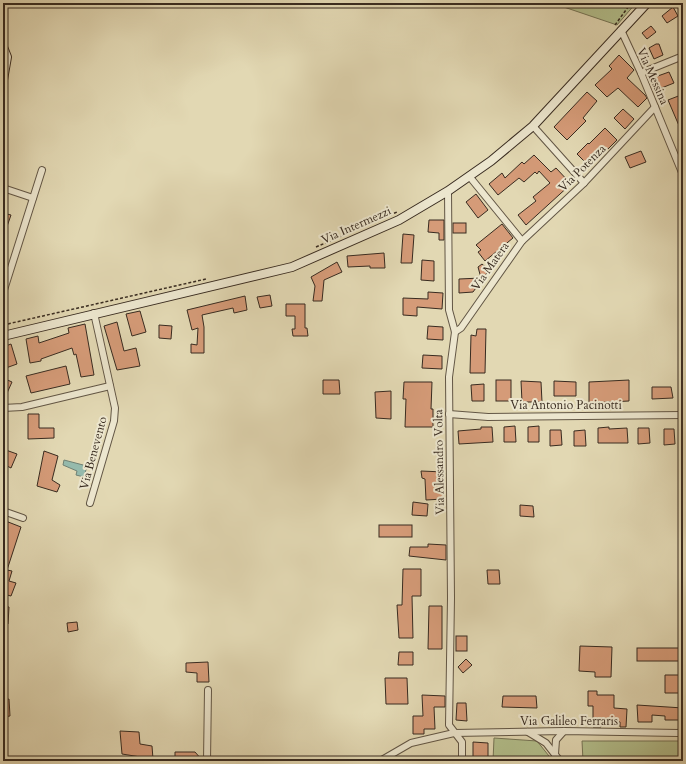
<svg xmlns="http://www.w3.org/2000/svg" width="686" height="764" font-family="Cardo,serif">
	<style>
		.green { fill: #b3bf8c; stroke: #767556 }
		.water { fill: #95baac; stroke: #708174 }
		.building { fill: #d59b78; stroke: #382b20 }
		.lines { fill: none; stroke-linecap: round; stroke-linejoin: round }
		.street-casing { stroke: #625645; stroke-width: 8 }
		.secondary-casing { stroke: #382b20; stroke-width: 10 }
		.path { stroke: #382b20; stroke-width: 1.5; stroke-dasharray: 3 2; stroke-linecap: butt }
		.street { stroke: #ece6ce; stroke-width: 6 }
		.secondary { stroke: #ece6ce; stroke-width: 8 }
		.labels { text-anchor: middle; dominant-baseline: central; stroke-width: 4; stroke-linejoin: round; paint-order: stroke }
		.street-label { font-size: 12px; fill: #382b20; stroke: #ece6ce }
	</style>
	<rect width="100%" height="100%" fill="#e2d8b3"/>
	<filter id="stains"><feTurbulence type="fractalNoise" baseFrequency=".005" numOctaves="4"/><feColorMatrix values="0 0 0 0 .2 0 0 0 0 .09 0 0 0 0 .02 0 0 0 .5 -.17"/></filter>
	<radialGradient id="worn" r=".72"><stop offset=".6" stop-color="#630" stop-opacity="0"/><stop offset="1" stop-color="#630" stop-opacity=".3"/></radialGradient>
	<!-- green -->
	<g class="green">
		<path d="M552 3H636L617 25Z"/>
		<path d="M494 738 537 741 553 761H493Z"/>
		<path d="M582 741H683V761H583Z"/>
	</g>
	<!-- water -->
	<path class="water" d="M64 460 87 466 84 477 76 475 77 471 63 465Z"/>
	<!-- building -->
	<g class="building">
		<path d="M673 7 678 16 667 23 662 16Z"/>
		<path d="M651 26 656 32 647 39 642 33Z"/>
		<path d="M656 44H659L663 55 654 59 649 48Z"/>
		<path d="M619 55 634 70 627 78 645 95 647 98 638 107 618 88 607 97 595 85 612 69 609 66Z"/>
		<path d="M669 72 674 83 659 89 655 77Z"/>
		<path d="M587 92 597 101 583 118 586 121 567 140 554 127Z"/>
		<path d="M681 95 683 99V135L668 100Z"/>
		<path d="M623 109 634 119 625 129 614 118Z"/>
		<path d="M605 128 617 140 608 149 606 148 589 166 577 154 588 143 589 144Z"/>
		<path d="M641 151 646 162 630 168 625 157Z"/>
		<path d="M534 155 551 172 556 168 571 184 526 225 518 215 536 201 533 197 550 183 539 171 537 174 535 172 524 182 519 178 498 195 489 184 502 173 505 178 522 162 524 164Z"/>
		<path d="M476 194 488 210 478 218 466 202Z"/>
		<path d="M3 213 11 215 4 235H3Z"/>
		<path d="M429 220H444V240H439V233L428 232Z"/>
		<rect x="453" y="223" width="13" height="10"/>
		<path d="M502 224 513 238 485 261 478 252 481 250 476 245Z"/>
		<path d="M403 234 414 235 412 263H401Z"/>
		<path d="M384 253 385 268H370V266L348 267 347 256Z"/>
		<path d="M422 260 434 261V281L421 280Z"/>
		<path d="M337 262 342 272 324 280 322 301H313L315 286 311 277Z"/>
		<path d="M482 264 489 270 473 292 459 293V279L481 278 478 267Z"/>
		<path d="M428 292 443 293 442 309 417 307V316L403 315V298L428 299Z"/>
		<path d="M270 295 272 306 260 308 257 297Z"/>
		<path d="M245 296 247 310 234 313 233 308 202 315 204 327V353H191V344L197 345 198 328 192 330 187 310Z"/>
		<path d="M286 304H305V328H307L308 336H293L292 329H295V316H286Z"/>
		<path d="M140 311 146 332 132 336 126 314Z"/>
		<path d="M117 322 124 351 136 348 140 366 117 370 104 326Z"/>
		<path d="M85 324 94 375 81 377 76 354 74 355 72 348 41 359V361L30 363 26 339 38 336 39 343 69 333 68 328Z"/>
		<path d="M159 325 172 326 171 339 159 338Z"/>
		<path d="M428 326 443 327V340L427 339Z"/>
		<path d="M477 329H486L485 373H470L471 335 476 336Z"/>
		<path d="M11 344 17 364 3 369V347Z"/>
		<path d="M423 355 442 356V369L422 368Z"/>
		<path d="M66 366 70 384 31 393 26 376Z"/>
		<path d="M3 378 12 382 3 402Z"/>
		<path d="M323 380H339L340 394H323Z"/>
		<rect x="496" y="380" width="15" height="21"/>
		<path d="M629 380V401L589 403V382Z"/>
		<path d="M521 381 541 382 542 402H522Z"/>
		<path d="M554 381 576 382V396H554Z"/>
		<path d="M404 382H432L431 409H433V427H405L406 399H403Z"/>
		<path d="M484 384V401H472L471 385Z"/>
		<path d="M652 387H671L673 398 652 399Z"/>
		<path d="M391 391V419L376 418 375 392Z"/>
		<path d="M28 414H39V428H54V438L28 439Z"/>
		<path d="M515 426 516 442H504V427Z"/>
		<path d="M539 426V442H528V427Z"/>
		<path d="M481 427H492L493 442 459 444 458 431 481 429Z"/>
		<path d="M609 427V429L627 428 628 443H598V428Z"/>
		<path d="M638 428H649L650 443 638 444Z"/>
		<path d="M664 429H674L675 444 664 445Z"/>
		<path d="M550 430H561L562 445 550 446Z"/>
		<path d="M585 430 586 446H574V431Z"/>
		<path d="M3 449 17 454 11 468 3 464Z"/>
		<path d="M44 451 58 456 52 480 60 485 57 492 37 486Z"/>
		<path d="M421 471 444 472 443 499 426 500 425 479 422 478Z"/>
		<path d="M413 502 428 504 427 516 412 515Z"/>
		<path d="M520 505 533 506 534 517 520 516Z"/>
		<path d="M3 520 21 527 7 570 12 571 9 581 16 583 11 596 3 594Z"/>
		<rect x="379" y="525" width="33" height="12"/>
		<path d="M428 544 446 545V560L409 556 410 547H428Z"/>
		<path d="M403 569H421V596H412L413 638H399L397 605H402Z"/>
		<path d="M487 570H499L500 584H488Z"/>
		<path d="M3 606 9 607 8 624H3Z"/>
		<path d="M429 606H442V649H428Z"/>
		<path d="M77 622 78 630 68 632 67 623Z"/>
		<rect x="456" y="636" width="11" height="15"/>
		<path d="M580 646 612 647 611 677H595V672L579 671Z"/>
		<rect x="637" y="648" width="46" height="13"/>
		<path d="M399 652H413V665H398Z"/>
		<path d="M466 659 472 665 463 673 458 667Z"/>
		<path d="M208 662 209 682H197V673L186 672V663Z"/>
		<path d="M665 675H680L679 693H665Z"/>
		<path d="M385 678H407L408 704H386Z"/>
		<path d="M588 691H597V695H614V708L627 709 626 727H620V722H601V727H593V706H588Z"/>
		<path d="M422 695 445 696V707H434L435 729H424V734H413V716H423Z"/>
		<path d="M503 696H536L537 708 502 707Z"/>
		<path d="M9 699 10 716 3 717V700Z"/>
		<path d="M457 703H466L467 721 456 720Z"/>
		<path d="M637 705 683 708V720H665V716L652 715V722H638Z"/>
		<path d="M120 731 139 732 140 744 152 746 153 759 122 754Z"/>
		<path d="M473 742 488 743V761H473Z"/>
		<path d="M175 752H195L203 761H175Z"/>
	</g>
	<g class="lines">
		<defs>
			<g id="street">
				<path d="M621 30 641 73 683 175"/>
				<path d="M641 73 683 56"/>
				<path d="M533 126 584 183"/>
				<path d="M469 176 522 241"/>
				<path d="M3 188 33 198"/>
				<path d="M448 191 449 310 455 332 449 377 451 598 449 725 462 742V761"/>
				<path d="M3 293 42 170"/>
				<path d="M455 332 461 328 522 241 584 183 655 107"/>
				<path d="M3 408 22 407 110 386"/>
				<path d="M449 414 488 417 683 415"/>
				<path d="M90 503 114 421 115 408 94 313"/>
				<path d="M3 511 23 518"/>
				<path d="M528 732 546 743 560 761"/>
				<path d="M555 754 556 740 564 731"/>
				<path d="M207 761 208 690"/>
				<path d="M380 761 411 743 454 733 564 731 678 733 683 731"/>
			</g>
			<g id="secondary">
				<path d="M3 47 7 57 3 80"/>
				<path d="M3 336 292 267 399 220 448 191 491 161 533 126 647 3"/>
			</g>
		</defs>
		<!-- street casing -->
		<use href="#street" class="street-casing"/>
		<!-- secondary casing -->
		<use href="#secondary" class="secondary-casing"/>
		<!-- path -->
		<g class="path">
			<path d="M615 25 631 3"/>
			<path d="M316 247 397 212"/>
			<path d="M3 325 206 279"/>
		</g>
		<!-- street -->
		<use href="#street" class="street"/>
		<!-- secondary -->
		<use href="#secondary" class="secondary"/>
	</g>
	<g class="labels">
		<!-- street labels -->
		<g class="street-label">
			<text transform="translate(653 76) rotate(66)">Via Messina</text>
			<text transform="translate(582 168) rotate(-45)">Via Potenza</text>
			<text transform="translate(356 225) rotate(-24)">Via Intermezzi</text>
			<text transform="translate(490 266) rotate(-55)">Via Matera</text>
			<text x="566" y="405">Via Antonio Pacinotti</text>
			<text transform="translate(93 453) rotate(-75)">Via Benevento</text>
			<text transform="translate(439 462) rotate(-91)">Via Alessandro Volta</text>
			<text x="569" y="721">Via Galileo Ferraris</text>
		</g>
	</g>
	<!-- margin -->
	<rect width="686" height="764" fill="none" stroke="#e2d8b3" stroke-width="16"/>
	<rect x="4" y="4" width="678" height="756" fill="none" stroke="#382b20" stroke-width="2"/>
	<rect x="8" y="8" width="670" height="748" fill="none" stroke="#382b20"/>
	<rect width="100%" height="100%" filter="url(#stains)"/>
	<rect width="100%" height="100%" fill="url(#worn)"/>
</svg>
